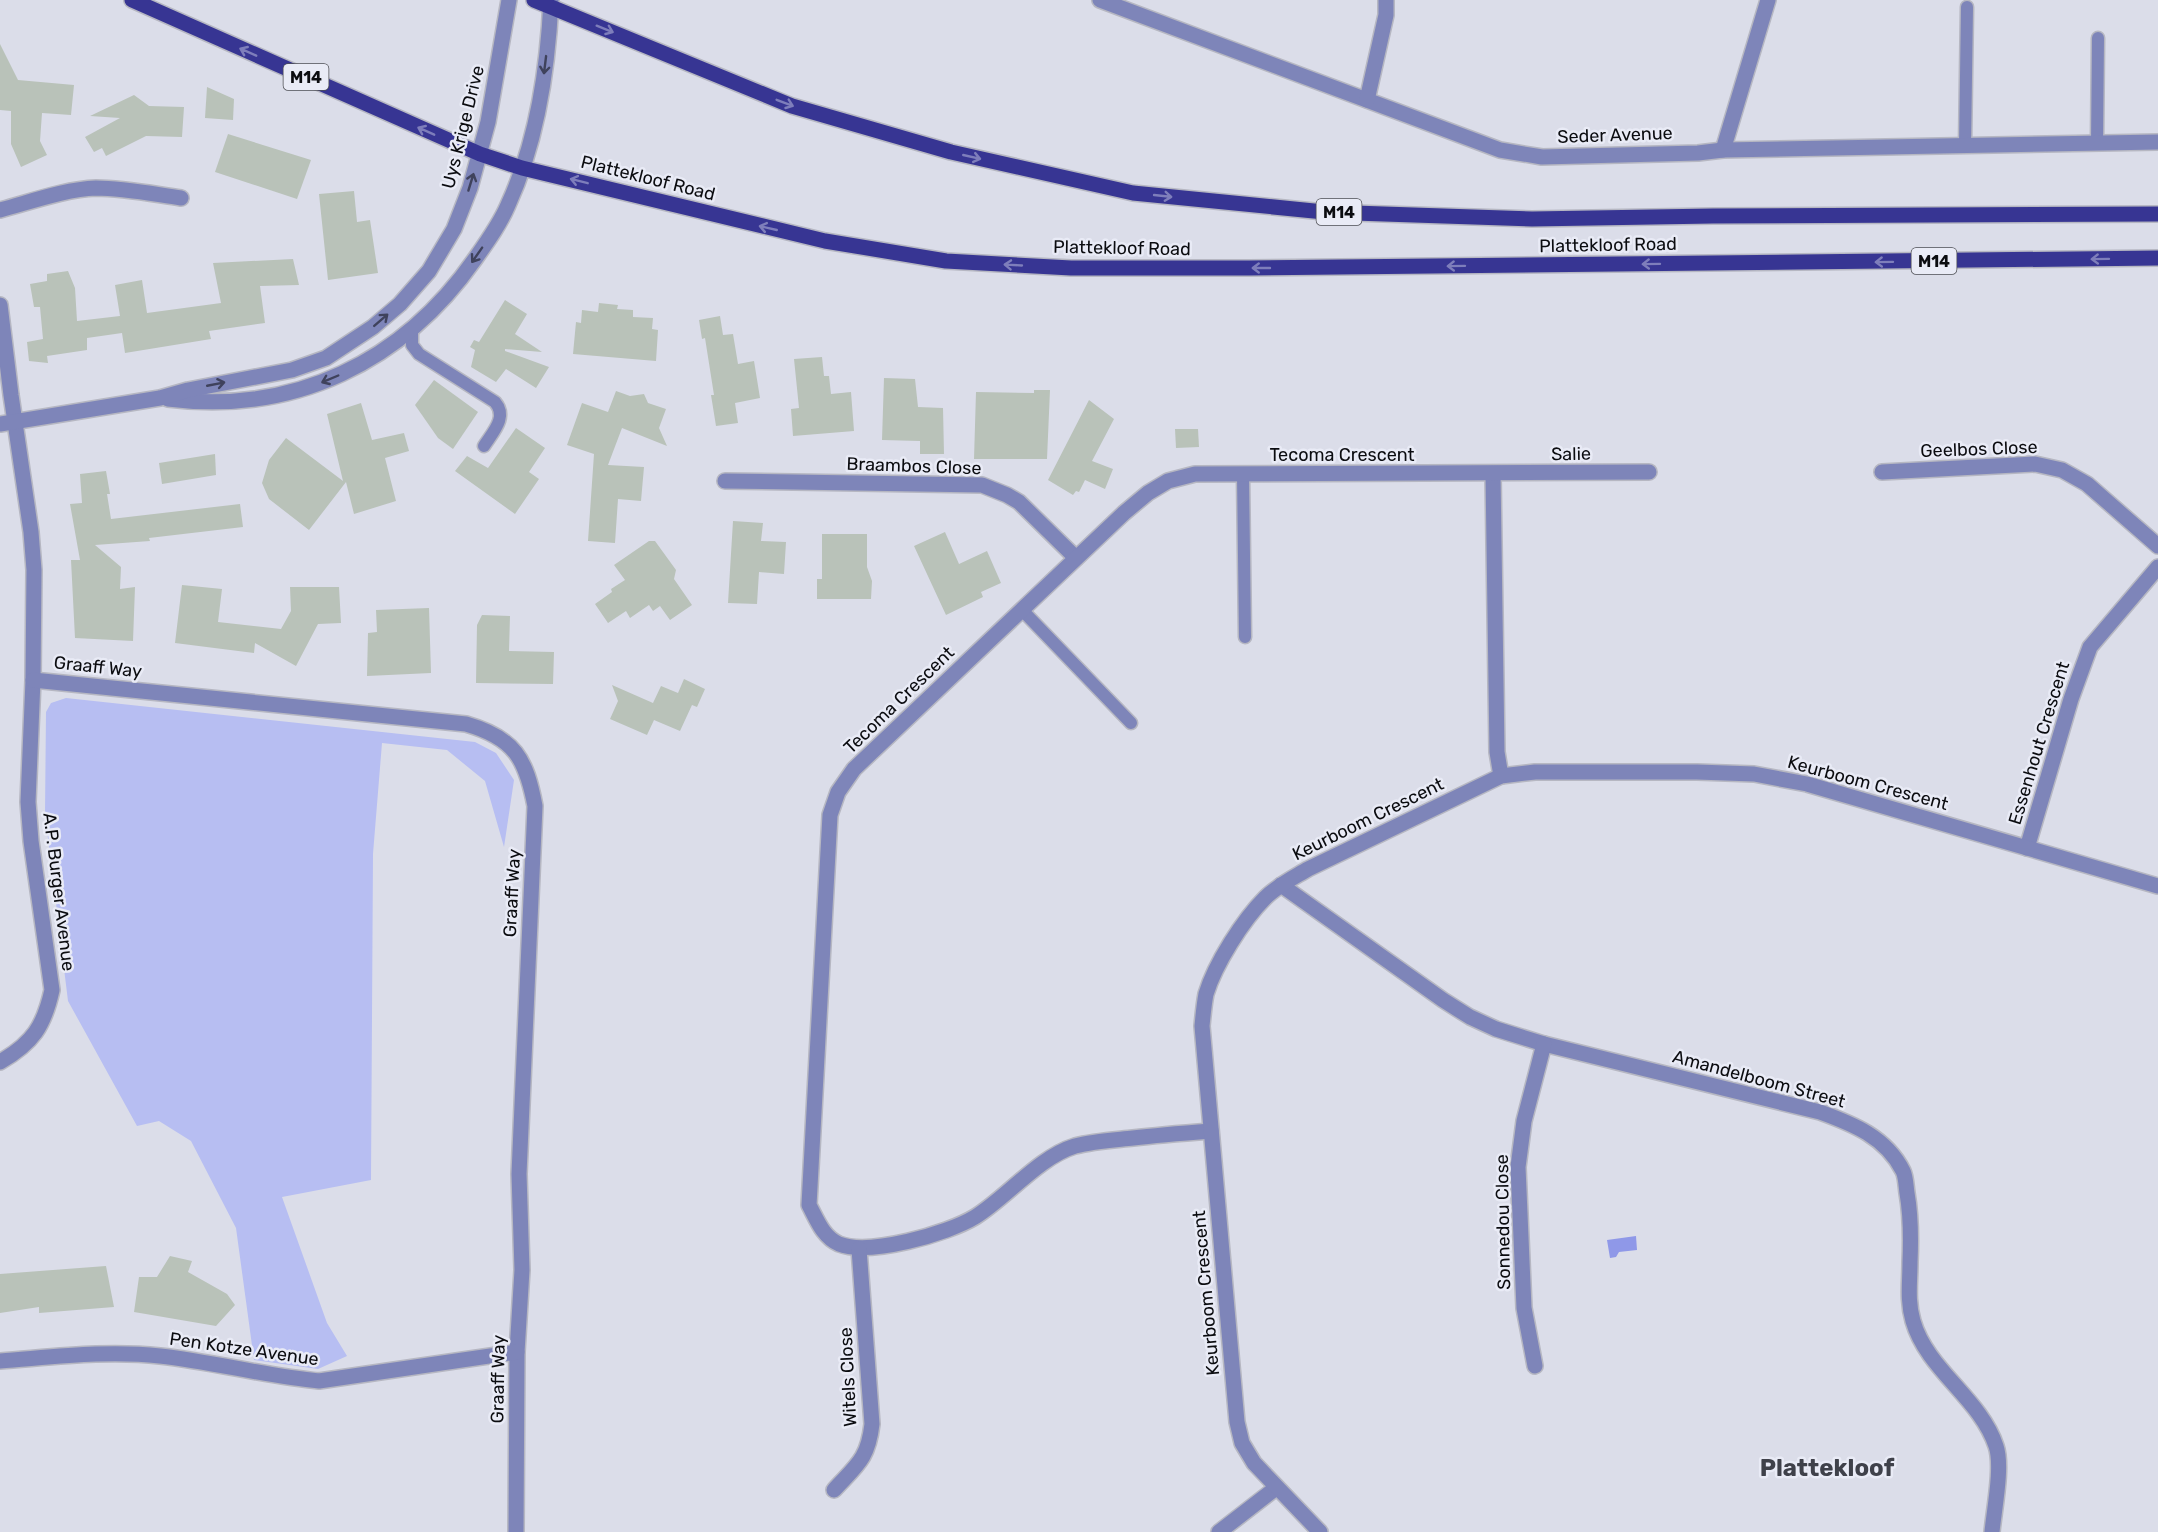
<svg xmlns="http://www.w3.org/2000/svg" width="2158" height="1532" font-family="Rubik,sans-serif">
	<style>
		.green { fill: #b7bef2 }
		.water { fill: #8f98e8 }
		.building { fill: #b9c2b9 }
		.lines { fill: none; stroke-linecap: round; stroke-linejoin: round }
		.service-casing { stroke: #b6b7c2; stroke-width: 15 }
		.minor-casing { stroke: #b6b7c2; stroke-width: 18 }
		.tertiary-casing { stroke: #b6b7c2; stroke-width: 18 }
		.primary-casing { stroke: #b6b7c2; stroke-width: 18 }
		.service { stroke: #7e85b9; stroke-width: 12 }
		.minor { stroke: #7e85b9; stroke-width: 15 }
		.tertiary { stroke: #7e85b9; stroke-width: 15 }
		.primary { stroke: #373593; stroke-width: 15 }
		.oneway { stroke: #7e7ebb }
		.oneway2 { stroke: #3f425c }
		.labels { text-anchor: middle; dominant-baseline: central; stroke-width: 5; stroke-linejoin: round; paint-order: stroke }
		.shield { fill: #e9ebf6; stroke: #4e4f55; stroke-width: 1.5 }
		.shield-label { font-size: 16px; font-weight: bold; fill: #0b0c10 }
		.street-label { font-size: 18px; fill: #0b0c10; stroke: #e9ebf6 }
		.district-label { font-size: 24px; font-weight: bold; fill: #3f414a; stroke: #e9ebf6 }
	</style>
	<rect width="100%" height="100%" fill="#dbdde9"/>
	<!-- green -->
	<path class="green" d="M66 698 475 742 496 753 514 780 504 847 485 781 447 750 382 743 373 854 371 1180 282 1197 327 1323 347 1356 318 1369 254 1360 236 1228 191 1141 159 1121 137 1126 68 1001 45 814 46 712 51 703Z"/>
	<!-- water -->
	<path class="water" d="M1636 1236 1637 1250 1619 1252 1616 1257 1610 1258 1607 1240Z"/>
	<!-- building -->
	<g class="building">
		<path d="M0 44 18 80 74 85 71 115 42 113 40 141 47 155 21 167 11 144V111L0 110Z"/>
		<path d="M207 87 234 99 233 120 205 118Z"/>
		<path d="M134 95 149 106 184 107 182 137 146 136 106 156 102 148 94 152 85 137 120 118 90 116Z"/>
		<path d="M228 134 311 160 297 199 215 172Z"/>
		<path d="M354 191 357 222 370 220 378 273 328 280 319 194Z"/>
		<path d="M293 259 299 285 260 286 265 323 209 331 211 339 125 353 122 333 87 338V350L47 356 48 363 29 361 27 342 43 339 40 307H34L30 284 47 281V274L68 271 75 288 77 321 120 316 115 285 142 280 147 313 221 303 213 263Z"/>
		<path d="M505 300 527 314 515 334 542 352 505 349V351L549 367 536 388 506 369 496 382 471 367 475 350 470 347 474 340 479 342Z"/>
		<path d="M599 303 618 305 617 309 633 310V317L653 318 652 329 658 330 656 361 573 354 576 322 581 323 582 310 598 312Z"/>
		<path d="M720 316 723 335 733 334 738 364 754 361 760 398 735 403 738 423 716 426 711 395H714L705 338 702 339 699 320Z"/>
		<path d="M822 357 824 376H829L831 394 851 392 854 431 793 436 791 409 799 408 794 359Z"/>
		<path d="M884 378 915 379 918 407 943 408 944 454H920V441L882 440Z"/>
		<path d="M434 380 478 412 453 449 438 438 415 405Z"/>
		<path d="M1034 390H1050L1047 459H974L976 392 1034 393Z"/>
		<path d="M616 391 630 396 644 394 648 403 666 409 659 428 667 446 622 428 608 465 644 467 641 501 618 499 615 543 588 541 594 454 567 445 582 403 608 412Z"/>
		<path d="M1089 400 1114 419 1092 461 1113 469 1105 489 1085 480 1079 492 1076 491 1073 495 1048 480Z"/>
		<path d="M361 403 372 440 404 433 409 451 385 458 396 501 354 514 346 482 309 530 269 499 262 483 269 460 286 438 343 481 327 414Z"/>
		<path d="M516 428 545 448 529 472 539 479 515 514 455 471 467 456 488 468Z"/>
		<path d="M1175 429H1198L1199 447 1176 448Z"/>
		<path d="M215 454 216 475 162 484 159 463Z"/>
		<path d="M106 471 110 494H107L111 519 240 504 243 527 149 538 150 541 95 545 121 567 120 589 135 587 133 641 75 638 71 560H80L70 504 82 503 80 474Z"/>
		<path d="M733 521 763 523 761 541 786 542 784 574 759 572 757 604 728 603Z"/>
		<path d="M945 532 959 564 987 551 1001 583 981 592 983 597 946 615 914 546Z"/>
		<path d="M822 534H867V567L872 581 871 599H817V579H822Z"/>
		<path d="M649 541H655L676 570 674 579 692 605 670 620 660 606 653 611 649 605 630 618 626 611 608 623 595 604 612 592 611 589 625 580 614 565Z"/>
		<path d="M182 585 222 589 218 622 281 629 291 611 290 587H339L341 623 318 624 296 666 255 643 254 653 175 643Z"/>
		<path d="M429 608 431 673 367 676 368 633 377 632 376 610Z"/>
		<path d="M482 615 510 616 509 651 554 652 553 684 476 683 477 625Z"/>
		<path d="M684 679 705 689 697 707 692 705 680 731 654 720 647 735 610 719 618 701 612 685 653 703 661 686 678 693Z"/>
		<path d="M170 1256 192 1261 188 1272 227 1294 235 1305 216 1326 134 1312 139 1277H157Z"/>
		<path d="M106 1266 114 1307 39 1313V1307L0 1313V1274Z"/>
	</g>
	<g class="lines">
		<defs>
			<g id="service">
				<path d="M2097 144 2098 38"/>
				<path d="M1965 146 1967 7"/>
				<path d="M412 329V345L419 354 495 402C508 417 493 432 484 446"/>
				<path d="M1243 474 1245 637"/>
				<path d="M1022 610 1131 723"/>
			</g>
			<g id="minor">
				<path d="M1100 0 1500 150 1542 157 1698 153 1723 150 2158 142"/>
				<path d="M1367 100 1386 15V0"/>
				<path d="M1723 150 1768 0"/>
				<path d="M0 210C30 202 66 189 96 188 124 188 153 194 181 198"/>
				<path d="M0 305 11 395 31 532 34 570 33 680 28 802 31 841 52 990C44 1026 33 1043 0 1062"/>
				<path d="M1882 472 2035 464 2062 470 2087 484 2158 546"/>
				<path d="M1493 474 1497 752 1501 776"/>
				<path d="M725 481 982 485 1007 495 1019 502 1076 558"/>
				<path d="M33 680 466 724C515 738 526 759 535 806L519 1174 522 1270 517 1352 516 1532"/>
				<path d="M2027 848 2071 699 2090 647 2158 567"/>
				<path d="M1281 885 1443 1000 1470 1017 1496 1029 1544 1044 1820 1112C1853 1124 1886 1137 1903 1171 1906 1177 1906 1187 1907 1193 1911 1216 1911 1239 1910 1262 1910 1283 1907 1300 1913 1321 1927 1370 1980 1398 1996 1446 2003 1466 1994 1510 1992 1532"/>
				<path d="M1211 1131C1185 1133 1159 1135 1133 1138 1114 1140 1094 1141 1075 1146 1039 1157 1007 1197 975 1217 947 1234 869 1256 839 1244 823 1237 817 1220 809 1205L830 815 838 792 854 769 1124 513 1148 493 1168 481 1195 474 1649 472"/>
				<path d="M0 1361C54 1357 107 1350 160 1356 214 1362 266 1376 319 1381L517 1352"/>
				<path d="M1535 1366 1524 1308 1518 1167 1524 1121 1544 1044"/>
				<path d="M834 1490C857 1465 868 1459 872 1424L859 1249"/>
				<path d="M1219 1532 1276 1488"/>
			</g>
			<g id="tertiary">
				<path d="M168 399C294 415 403 362 475 259 487 242 500 224 508 205 537 142 548 68 551 0"/>
				<path d="M0 424 160 398 188 390 292 370 326 358 373 327 400 304 429 271 454 229 470 188 488 122 509 0"/>
				<path d="M1320 1532 1254 1463 1242 1443 1237 1422 1202 1026C1203 1016 1204 1004 1206 994 1215 964 1243 920 1265 898 1277 886 1293 878 1308 869L1501 776 1535 772H1697L1754 774 1807 784 2158 886"/>
			</g>
			<g id="primary">
				<path d="M132 0 480 154 522 168 825 241 946 261 1071 268H1249L2158 258"/>
				<path d="M534 0 792 106 951 152 1133 193 1324 212 1532 219 1713 216 2158 214"/>
			</g>
		</defs>
		<!-- service casing -->
		<use href="#service" class="service-casing"/>
		<!-- minor casing -->
		<use href="#minor" class="minor-casing"/>
		<!-- tertiary casing -->
		<use href="#tertiary" class="tertiary-casing"/>
		<!-- primary casing -->
		<use href="#primary" class="primary-casing"/>
		<!-- service -->
		<use href="#service" class="service"/>
		<!-- minor -->
		<use href="#minor" class="minor"/>
		<!-- tertiary -->
		<use href="#tertiary" class="tertiary"/>
		<!-- primary -->
		<use href="#primary" class="primary"/>
	</g>
	<!-- one-way arrows -->
	<defs><path id="oneway-shaft" d="M-6 0H5M1.5-3L5.5 0L1.5 3" fill="none" stroke-width="1.6" stroke-linecap="round" stroke-linejoin="round" transform="scale(1.5)"/></defs>
	<g class="oneway">
		<use href="#oneway-shaft" transform="translate(605 29) rotate(22)"/>
		<use href="#oneway-shaft" transform="translate(248 52) rotate(-156)"/>
		<use href="#oneway-shaft" transform="translate(785 103) rotate(21)"/>
		<use href="#oneway-shaft" transform="translate(426 131) rotate(-156)"/>
		<use href="#oneway-shaft" transform="translate(972 157) rotate(13)"/>
		<use href="#oneway-shaft" transform="translate(579 181) rotate(-166)"/>
		<use href="#oneway-shaft" transform="translate(1163 196) rotate(6)"/>
		<use href="#oneway-shaft" transform="translate(768 228) rotate(-167)"/>
		<use href="#oneway-shaft" transform="translate(2100 259) rotate(179)"/>
		<use href="#oneway-shaft" transform="translate(1884 262) rotate(179)"/>
		<use href="#oneway-shaft" transform="translate(1651 264) rotate(179)"/>
		<use href="#oneway-shaft" transform="translate(1013 265) rotate(-177)"/>
		<use href="#oneway-shaft" transform="translate(1456 266) rotate(179)"/>
		<use href="#oneway-shaft" transform="translate(1261 268) rotate(180)"/>
	</g>
	<g class="oneway2">
		<use href="#oneway-shaft" transform="translate(545 65) rotate(97)"/>
		<use href="#oneway-shaft" transform="translate(471 182) rotate(-73)"/>
		<use href="#oneway-shaft" transform="translate(477 255) rotate(125)"/>
		<use href="#oneway-shaft" transform="translate(381 320) rotate(-41)"/>
		<use href="#oneway-shaft" transform="translate(330 379) rotate(157)"/>
		<use href="#oneway-shaft" transform="translate(216 384) rotate(-11)"/>
	</g>
	<g class="labels">
		<!-- shield labels -->
		<g class="shield">
			<rect x="283.5" y="64" width="45" height="26" rx="4.5"/>
			<rect x="1316.5" y="199" width="45" height="26" rx="4.5"/>
			<rect x="1911.5" y="248" width="45" height="26" rx="4.5"/>
		</g>
		<g class="shield-label">
			<text x="306" y="77">M14</text>
			<text x="1339" y="212">M14</text>
			<text x="1934" y="261">M14</text>
		</g>
		<!-- street labels -->
		<g class="street-label">
			<text transform="translate(463 127) rotate(-76)">Uys Krige Drive</text>
			<text transform="translate(1615 135) rotate(-2)">Seder Avenue</text>
			<text transform="translate(648 178) rotate(14)">Plattekloof Road</text>
			<text transform="translate(1608 245) rotate(-1)">Plattekloof Road</text>
			<text transform="translate(1122 248) rotate(1)">Plattekloof Road</text>
			<text transform="translate(1979 449) rotate(-2)">Geelbos Close</text>
			<text transform="translate(1571 454) rotate(-1)">Salie</text>
			<text x="1342" y="455">Tecoma Crescent</text>
			<text transform="translate(914 466) rotate(2)">Braambos Close</text>
			<text transform="translate(98 667) rotate(6)">Graaff Way</text>
			<text transform="translate(899 700) rotate(-44)">Tecoma Crescent</text>
			<text transform="translate(2039 743) rotate(-73)">Essenhout Crescent</text>
			<text transform="translate(1868 783) rotate(15)">Keurboom Crescent</text>
			<text transform="translate(1368 819) rotate(-26)">Keurboom Crescent</text>
			<text transform="translate(59 892) rotate(83)">A.P. Burger Avenue</text>
			<text transform="translate(512 893) rotate(-87)">Graaff Way</text>
			<text transform="translate(1759 1079) rotate(15)">Amandelboom Street</text>
			<text transform="translate(1503 1222) rotate(-91)">Sonnedou Close</text>
			<text transform="translate(1206 1293) rotate(-95)">Keurboom Crescent</text>
			<text transform="translate(244 1349) rotate(8)">Pen Kotze Avenue</text>
			<text transform="translate(848 1377) rotate(-93)">Witels Close</text>
			<text transform="translate(498 1379) rotate(-89)">Graaff Way</text>
		</g>
		<!-- district labels -->
		<g class="district-label">
			<text x="1827" y="1468">Plattekloof</text>
		</g>
	</g>
</svg>
